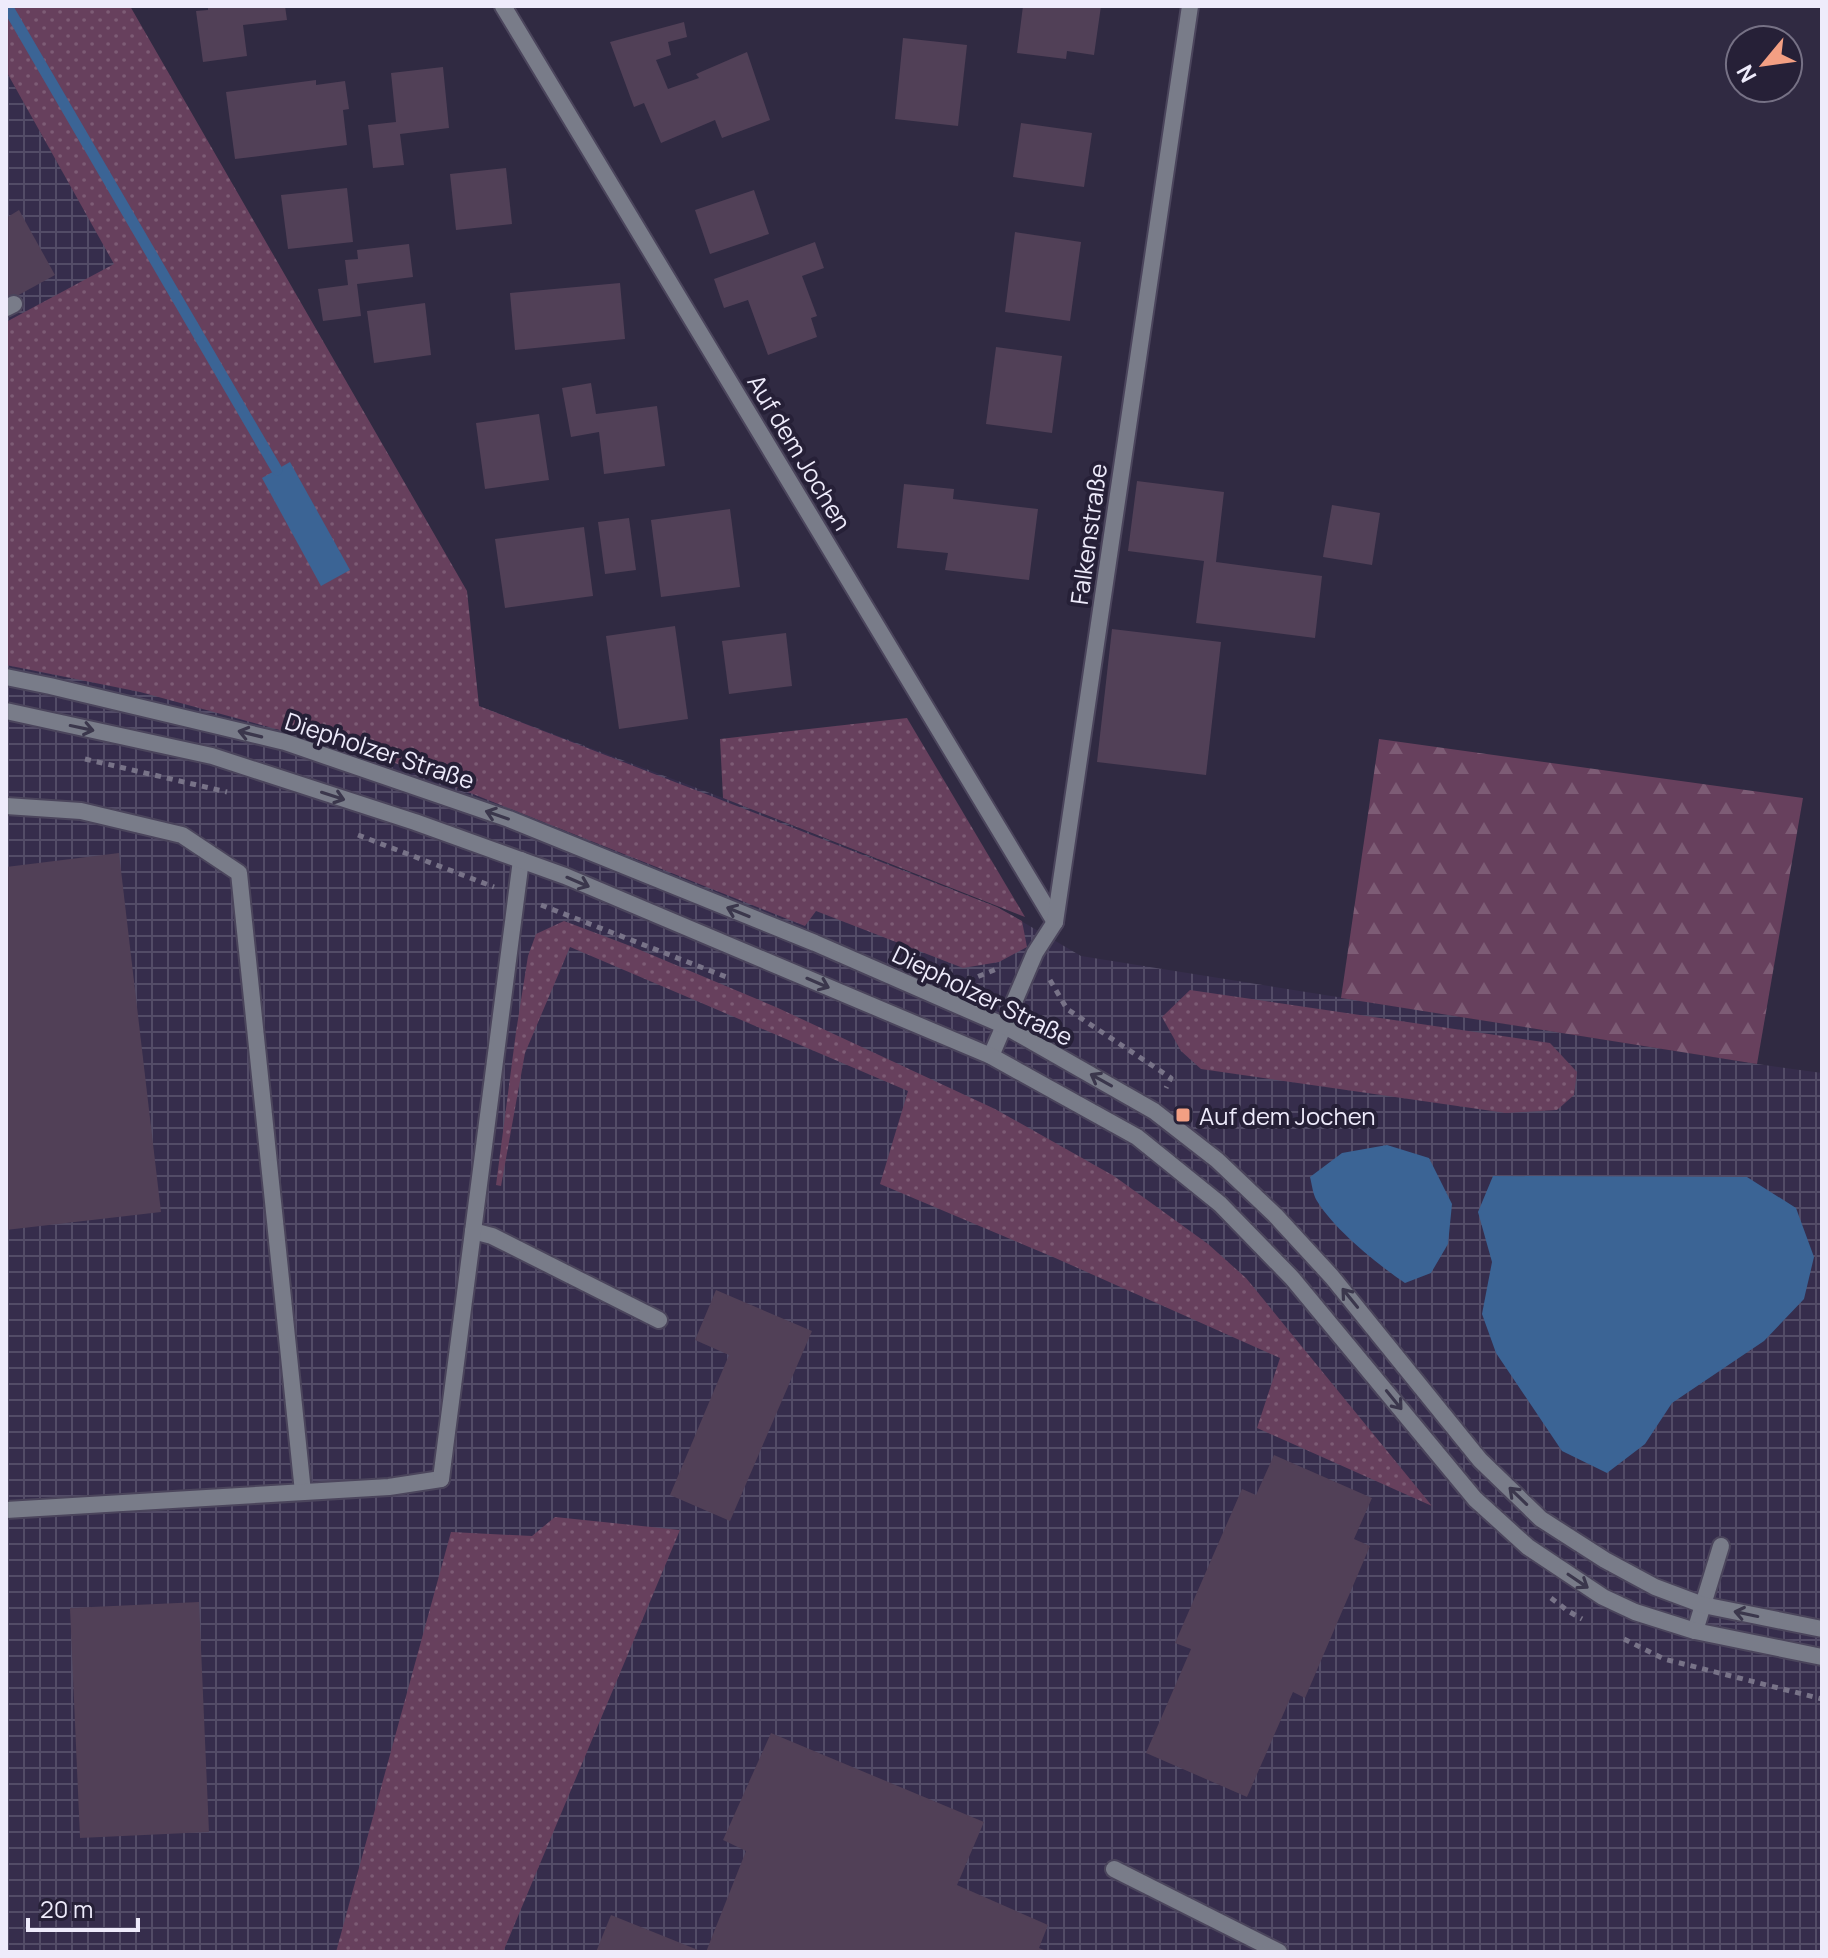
<svg xmlns="http://www.w3.org/2000/svg" width="1828" height="1958" font-family="Manrope,sans-serif">
	<style>
		.industrial { fill: url(#industrial-grid) }
		.grass { fill: url(#grass-dots) }
		.forest { fill: url(#forest-firs) }
		.water { fill: #3b6495 }
		.lines { fill: none; stroke-linecap: round; stroke-linejoin: round }
		.stream { stroke: #3b6495; stroke-width: 11 }
		.building { fill: #514057 }
		.service-casing { stroke: #4b455c; stroke-width: 20 }
		.minor-casing { stroke: #4b455c; stroke-width: 20 }
		.tertiary-casing { stroke: #4b455c; stroke-width: 20 }
		.path { stroke: #787388; stroke-width: 5; stroke-dasharray: 6 6; stroke-linecap: butt }
		.service { stroke: #797c89; stroke-width: 16 }
		.minor { stroke: #797c89; stroke-width: 16 }
		.tertiary { stroke: #797c89; stroke-width: 16 }
		.oneway { stroke: #3b374c }
		.poi-dot { fill: #f39f83; stroke: #262037; stroke-width: 3 }
		.labels { text-anchor: middle; dominant-baseline: central; stroke-width: 8; stroke-linejoin: round; paint-order: stroke }
		.street-label { font-size: 24px; fill: #eeebfb; stroke: #262037 }
		.poi-label { font-size: 24px; fill: #eeebfb; stroke: #262037; text-anchor: start }
	</style>
	<defs>
		<pattern id="industrial-grid" width="8" height="8" patternUnits="userSpaceOnUse" patternTransform="scale(2)"><rect width="8" height="8" fill="#362d4c"/><path d="M0 4h8M4 0v8" fill="none" stroke="#534c67"/></pattern>
		<pattern id="grass-dots" width="8" height="8" patternUnits="userSpaceOnUse" patternTransform="scale(2)"><rect width="8" height="8" fill="#67405d"/><path d="M2 2h.1M6 6h.1" fill="none" stroke="#7d5c75" stroke-width="1.8" stroke-linecap="round"/></pattern>
		<pattern id="forest-firs" width="22" height="20" patternUnits="userSpaceOnUse" patternTransform="scale(2)"><rect width="22" height="20" fill="#67405d"/><path d="M5 1l3.5 6h-7zM16 11l3.5 6h-7z" fill="#7d5c75"/></pattern>
	</defs>
	<rect width="100%" height="100%" fill="#302a42"/>
	<!-- industrial -->
	<g class="industrial">
		<path d="M6 71 115 265 6 322Z"/>
		<path d="M6 590 479 706 723 798 997 907 1081 956 1757 1064 1822 1073V1952H6Z"/>
	</g>
	<!-- grass -->
	<g class="grass">
		<path d="M6 6H130L467 591 479 706 997 907 1022 921 1027 947 999 962 963 968 816 911 805 926 380 757 140 692 6 665V322L114 264 6 71Z"/>
		<path d="M907 718 1025 917 723 798 720 739Z"/>
		<path d="M564 921 633 947 778 1008 995 1109 1114 1176 1208 1244 1246 1278 1432 1506 1257 1428 1280 1358 1053 1257 880 1184 908 1091 570 947 525 1053 501 1186 496 1185 516 1032 528 956 536 934Z"/>
		<path d="M1190 990 1550 1043 1577 1072 1574 1095 1557 1110 1506 1113 1201 1069 1181 1051 1162 1017Z"/>
		<path d="M555 1517 680 1530 503 1952H336L451 1532 532 1536Z"/>
	</g>
	<!-- forest -->
	<path class="forest" d="M1379 739 1803 798 1757 1064 1341 998Z"/>
	<!-- water -->
	<g class="water">
		<path d="M290 462 350 570 321 586 262 478Z"/>
		<path d="M1387 1145 1429 1158 1452 1204 1448 1244 1431 1273 1405 1283C1377 1264 1335 1230 1317 1201 1313 1195 1312 1185 1310 1177L1342 1153Z"/>
		<path d="M1493 1176 1747 1177 1796 1208 1814 1257 1804 1299 1764 1341 1672 1403 1645 1444 1607 1473 1562 1451 1496 1353 1482 1314 1492 1262 1478 1212Z"/>
	</g>
	<g class="lines">
		<!-- stream -->
		<path class="stream" d="M7 6 277 470"/>
	</g>
	<!-- building -->
	<g class="building">
		<path d="M208 6H285L287 20 243 25 247 56 203 62 196 11 208 10Z"/>
		<path d="M1023 6H1101L1094 55 1067 51 1066 59 1017 53Z"/>
		<path d="M684 22 687 37 668 42 671 55 656 60 668 89 699 78 696 74 747 52 770 120 722 138 715 120 661 143 644 103 634 107 610 42Z"/>
		<path d="M903 38 967 45 958 126 895 119Z"/>
		<path d="M443 67 449 128 400 134 404 165 373 168 368 125 396 122 391 73Z"/>
		<path d="M316 80V85L345 81 349 109 343 110 347 145 235 159 226 92Z"/>
		<path d="M1021 123 1092 133 1084 187 1013 177Z"/>
		<path d="M506 168 512 224 456 230 450 174Z"/>
		<path d="M347 188 353 242 288 249 281 195Z"/>
		<path d="M754 190 769 234 710 254 695 210Z"/>
		<path d="M19 210 55 275 6 302V218Z"/>
		<path d="M1015 232 1081 242 1070 321 1005 312Z"/>
		<path d="M815 242 824 268 802 276 817 316 811 318 817 337 768 355 748 300 724 308 714 279Z"/>
		<path d="M409 244 413 277 357 284 361 316 323 321 318 289 348 285 345 260 358 259 357 250Z"/>
		<path d="M620 283 625 339 515 350 510 293Z"/>
		<path d="M425 303 431 355 374 363 367 311Z"/>
		<path d="M996 347 1062 356 1052 433 986 424Z"/>
		<path d="M591 383 596 414 657 406 665 466 604 474 599 432 571 437 562 388Z"/>
		<path d="M539 414 549 480 485 489 476 423Z"/>
		<path d="M1137 481 1224 492 1216 562 1322 576 1315 638 1196 623 1204 561 1128 551Z"/>
		<path d="M904 484 954 489 953 499 1038 509 1029 580 945 570 948 553 897 548Z"/>
		<path d="M1332 505 1380 513 1372 565 1323 557Z"/>
		<path d="M730 509 740 587 661 597 651 520Z"/>
		<path d="M629 518 636 570 605 574 598 522Z"/>
		<path d="M584 527 593 596 505 608 495 539Z"/>
		<path d="M675 626 688 719 619 729 606 636Z"/>
		<path d="M1112 629 1221 642 1206 775 1097 762Z"/>
		<path d="M786 633 792 686 729 694 722 641Z"/>
		<path d="M119 853 161 1212 6 1230V867Z"/>
		<path d="M716 1290 812 1331 730 1521 670 1495 729 1355 695 1340Z"/>
		<path d="M1274 1455 1372 1498 1354 1539 1370 1546 1305 1698 1293 1692 1247 1797 1146 1753 1191 1649 1175 1643 1242 1489 1256 1495Z"/>
		<path d="M199 1602 209 1832 80 1838 70 1608Z"/>
		<path d="M771 1733 984 1822 957 1885 1048 1925 1039 1948 1049 1952H706L746 1851 723 1840Z"/>
		<path d="M611 1915 703 1952H596Z"/>
	</g>
	<g class="lines">
		<defs>
			<g id="service">
				<path d="M6 308 14 304"/>
				<path d="M6 806 81 811 182 835 239 873 303 1492"/>
				<path d="M473 1231 492 1236 659 1320"/>
				<path d="M6 1510 389 1487 441 1479"/>
				<path d="M1695 1631 1721 1546"/>
				<path d="M1114 1869 1279 1952"/>
			</g>
			<g id="minor">
				<path d="M503 6 1055 922"/>
				<path d="M991 1056 1035 953 1055 922 1190 6"/>
				<path d="M441 1479 521 860"/>
			</g>
			<g id="tertiary">
				<path d="M6 677 50 686 285 742 509 819 815 943 1005 1026 1154 1111 1217 1160 1275 1215 1332 1277 1480 1460 1541 1519 1605 1560 1655 1587 1703 1605 1822 1629"/>
				<path d="M6 711 212 756 415 822 565 876 991 1056 1137 1137 1220 1204 1292 1278 1475 1499 1528 1547 1603 1597 1635 1612 1695 1631 1822 1657"/>
			</g>
		</defs>
		<!-- service casing -->
		<use href="#service" class="service-casing"/>
		<!-- minor casing -->
		<use href="#minor" class="minor-casing"/>
		<!-- tertiary casing -->
		<use href="#tertiary" class="tertiary-casing"/>
		<!-- path -->
		<g class="path">
			<path d="M85 759 227 792"/>
			<path d="M358 835 494 887"/>
			<path d="M541 905 729 978"/>
			<path d="M967 977 972 979 999 968"/>
			<path d="M1050 980 1067 1009 1171 1078 1166 1088"/>
			<path d="M1551 1598 1568 1611 1582 1619"/>
			<path d="M1624 1639 1664 1659 1822 1699"/>
		</g>
		<!-- service -->
		<use href="#service" class="service"/>
		<!-- minor -->
		<use href="#minor" class="minor"/>
		<!-- tertiary -->
		<use href="#tertiary" class="tertiary"/>
	</g>
	<!-- one-way arrows -->
	<defs><path id="oneway-shaft" d="M-6 0H5M1.5-3L5.5 0L1.5 3" fill="none" stroke-width="1.6" stroke-linecap="round" stroke-linejoin="round" transform="scale(2)"/></defs>
	<g class="oneway">
		<use href="#oneway-shaft" transform="translate(82 728) rotate(12)"/>
		<use href="#oneway-shaft" transform="translate(250 734) rotate(-166)"/>
		<use href="#oneway-shaft" transform="translate(333 796) rotate(18)"/>
		<use href="#oneway-shaft" transform="translate(497 815) rotate(-161)"/>
		<use href="#oneway-shaft" transform="translate(578 882) rotate(23)"/>
		<use href="#oneway-shaft" transform="translate(738 912) rotate(-158)"/>
		<use href="#oneway-shaft" transform="translate(818 983) rotate(23)"/>
		<use href="#oneway-shaft" transform="translate(1101 1080) rotate(-151)"/>
		<use href="#oneway-shaft" transform="translate(1350 1298) rotate(-129)"/>
		<use href="#oneway-shaft" transform="translate(1394 1400) rotate(51)"/>
		<use href="#oneway-shaft" transform="translate(1518 1496) rotate(-136)"/>
		<use href="#oneway-shaft" transform="translate(1578 1581) rotate(34)"/>
		<use href="#oneway-shaft" transform="translate(1746 1614) rotate(-168)"/>
	</g>
	<!-- markers -->
	<rect class="poi-dot" x="1175" y="1107" width="16" height="16" rx="4"/>
	<g class="labels">
		<!-- street labels -->
		<g class="street-label">
			<text transform="translate(800 452) rotate(59)">Auf dem Jochen</text>
			<text transform="translate(1088 534) rotate(-82)">Falkenstraße</text>
			<text transform="translate(380 750) rotate(18)">Diepholzer Straße</text>
			<text transform="translate(983 995) rotate(26)">Diepholzer Straße</text>
		</g>
		<!-- poi labels -->
		<g class="poi-label">
			<text x="1199" y="1115">Auf dem Jochen</text>
		</g>
	</g>
	<!-- border -->
	<rect width="1828" height="1958" fill="none" stroke="#eeebfb" stroke-width="16"/>
	<!-- north arrow -->
	<g transform="translate(1764 64) rotate(241)"><circle r="38" fill="#262037" stroke="#767185" stroke-width="2"/>
	<path d="M0-6L14 30L0 20L-14 30Z" fill="#f39f83"/>
	<text y="-12" font-size="22" font-weight="bold" text-anchor="middle" fill="#eeebfb">N</text>
	</g>
	<!-- scale -->
	<path d="M28 1918v12h110v-12" fill="none" stroke="#eeebfb" stroke-width="4"/>
	<text x="40" y="1918" font-size="24" fill="#eeebfb" stroke="#262037" stroke-width="6" paint-order="stroke">20 m</text>
</svg>
